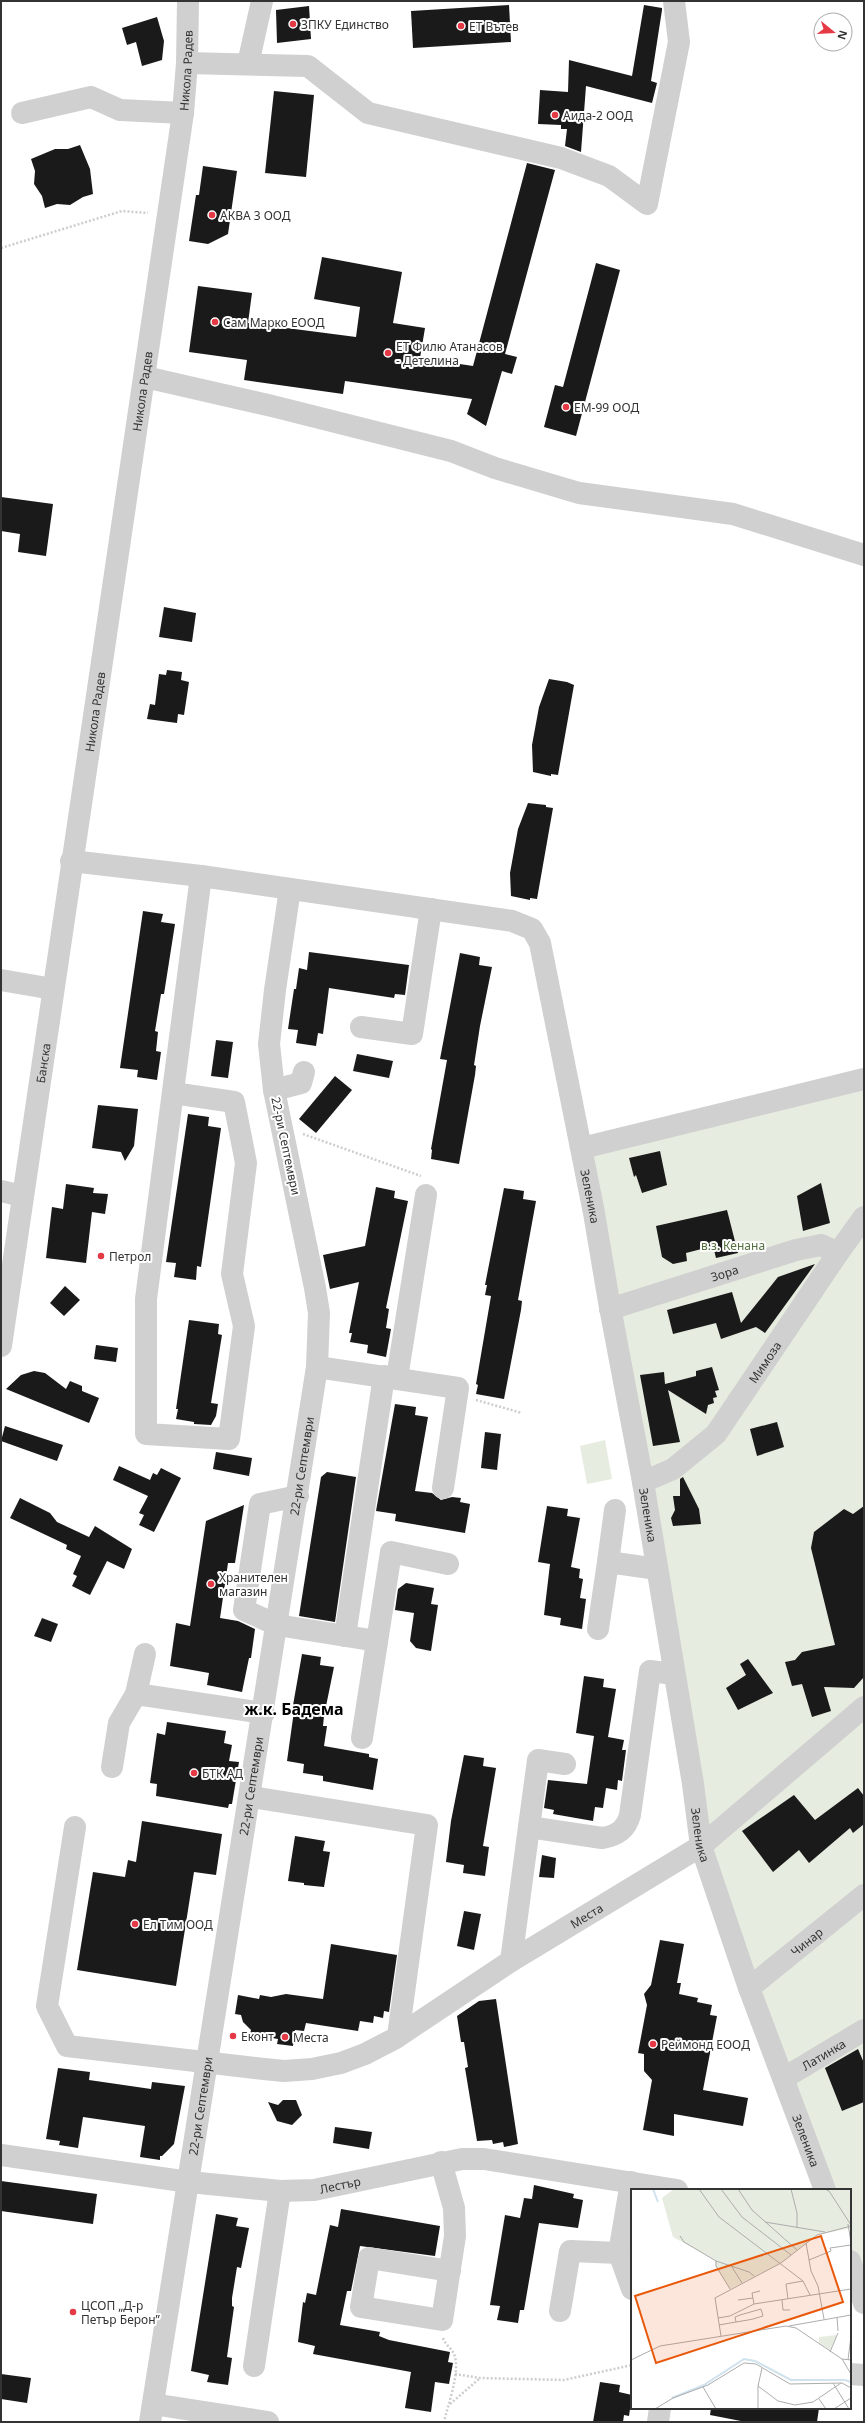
<svg xmlns="http://www.w3.org/2000/svg" width="865" height="2423" font-family="'Noto Sans',sans-serif">
	<style>
		.green { fill: #e6ecdf }
		.building { fill: #1a1a1a }
		.lines { fill: none; stroke-linecap: round; stroke-linejoin: round }
		.path { stroke: #cdcdcd; stroke-width: 2.5; stroke-dasharray: 2 2; stroke-linecap: butt }
		.minor { stroke: #d0d0d0; stroke-width: 22 }
		.poi-dot { fill: #e63946; stroke: #fff; stroke-width: 1.5 }
		.labels { text-anchor: middle; dominant-baseline: central; stroke-width: 4; stroke-linejoin: round; paint-order: stroke }
		.poi-label { font-size: 12px; fill: #333; stroke: #fff; text-anchor: start }
		.street-label { font-size: 12px; fill: #333; stroke: #fff }
		.park-label { font-size: 12px; fill: #56703f; stroke: #fff }
		.district-label { font-size: 16px; font-weight: bold; fill: #000; stroke: #fff }
		.inset-river { fill: none; stroke: #cfe2ee; stroke-width: 2 }
		.inset-road { fill: none; stroke: #adadad; stroke-width: 1 }
		.view { fill: #e8590c; fill-opacity: 0.15; stroke: #e8590c; stroke-width: 2 }
		.inset-edge { fill: none; stroke: #333; stroke-width: 2 }
	</style>
	<rect width="100%" height="100%" fill="#fff"/>
	<!-- green -->
	<g class="green">
		<path d="M864 1074V2304L850 2265V2190H824L701 1846 582 1148Z"/>
		<path d="M605 1440 612 1479 587 1484 580 1446Z"/>
	</g>
	<!-- building -->
	<g class="building">
		<path d="M509 5 511 42 413 48 411 11Z"/>
		<path d="M644 5 662 8V10L651 81 657 83 652 103 586 86 581 152 565 146 567 129H561V125L538 124 540 90 568 92 569 60 632 76Z"/>
		<path d="M309 6 311 39 277 43 276 10Z"/>
		<path d="M157 17 164 41 162 60 142 66 136 42 127 45 122 28Z"/>
		<path d="M274 91 314 95 306 177 265 173Z"/>
		<path d="M80 145 90 169 93 194 83 197 70 205 57 204 45 208 42 196 34 184 35 171 31 159 55 149H68Z"/>
		<path d="M527 163 555 170 505 354 517 357 512 374 502 371 486 426 467 414 472 399 345 381 343 394 244 380 247 360 189 352 198 286 252 293 248 323 356 337 360 307 314 299 322 257 402 272 393 323 425 328 420 358 473 366Z"/>
		<path d="M203 166 237 171 228 234 208 244 189 241 196 195H199Z"/>
		<path d="M596 263 620 270 576 436 544 427 555 385 563 387Z"/>
		<path d="M1 497 53 504 46 556 18 552 20 534 1 531Z"/>
		<path d="M164 607 196 613 192 642 159 637Z"/>
		<path d="M167 670 182 672 181 680 189 682 184 715 178 714 177 723 147 719 150 704 155 705 159 674 166 675Z"/>
		<path d="M549 679 567 682 574 685 558 775 551 774V776L533 772 532 745 539 707Z"/>
		<path d="M528 803 546 805V807L553 808 537 899 530 898V900L511 896 510 873 518 829Z"/>
		<path d="M143 911 163 914 161 922 175 924 164 994H161L155 1031 158 1032 156 1051 161 1052 157 1080 137 1077 138 1070 120 1068Z"/>
		<path d="M309 952 409 965 405 995 395 994 394 998 329 988 323 1034 318 1033 316 1046 296 1043 298 1030 288 1029 294 989H296L299 968 307 970Z"/>
		<path d="M460 953 480 957 479 965 492 967 480 1026 474 1065 476 1066 475 1075 459 1164 431 1159 432 1150 431 1149 447 1060 440 1059Z"/>
		<path d="M216 1040 233 1042 228 1078 211 1076Z"/>
		<path d="M357 1054 393 1061 389 1078 353 1071Z"/>
		<path d="M335 1076 352 1090 316 1133 299 1119Z"/>
		<path d="M98 1105 138 1109 134 1146 125 1161 121 1152 92 1148Z"/>
		<path d="M188 1114 209 1117 208 1126 221 1128 201 1267 197 1266 196 1280 174 1277 176 1263 166 1262Z"/>
		<path d="M660 1151 667 1185 642 1193 636 1175 634 1177 629 1158Z"/>
		<path d="M821 1183 830 1223 803 1231 797 1196Z"/>
		<path d="M66 1184 94 1188 93 1193 108 1194 105 1214 92 1212 86 1263 46 1258 52 1207 63 1209Z"/>
		<path d="M376 1187 395 1191 394 1198 408 1201 386 1308 389 1309 386 1328 391 1329 386 1357 367 1353 368 1345 350 1342 352 1333H349L359 1282 330 1289 323 1255 365 1246Z"/>
		<path d="M504 1188 524 1191 523 1199 536 1201 518 1300 522 1301 521 1310 504 1399 476 1394 478 1385 476 1384 491 1296 485 1295 487 1285H485Z"/>
		<path d="M727 1210 738 1253 716 1258 713 1246 686 1253 687 1261 673 1264 662 1257 656 1226Z"/>
		<path d="M815 1264 765 1333 756 1327 721 1339 716 1323 673 1334 667 1310 732 1292 741 1323 778 1277Z"/>
		<path d="M65 1286 80 1300 64 1316 50 1303Z"/>
		<path d="M189 1320 219 1324 218 1334 222 1335 211 1403 218 1404 216 1416 211 1425 194 1424V1422L176 1419 178 1409H176Z"/>
		<path d="M96 1345 118 1348 116 1362 94 1359Z"/>
		<path d="M712 1367 719 1390 715 1391 717 1397 713 1398 714 1403 708 1405 706 1414 668 1390 680 1442 653 1446 640 1375 664 1372 665 1384 696 1376V1371Z"/>
		<path d="M34 1371 45 1373 66 1389 70 1381 82 1386V1391L99 1398 89 1423 6 1389 21 1375Z"/>
		<path d="M395 1404 416 1407 415 1415 428 1417 415 1491 432 1493 441 1500 452 1497 461 1498 460 1502 470 1504 465 1533 395 1521 396 1514 376 1511Z"/>
		<path d="M777 1422 784 1447 757 1456 750 1429Z"/>
		<path d="M5 1426 63 1445 57 1461 1 1441Z"/>
		<path d="M485 1432 501 1434 497 1470 481 1468Z"/>
		<path d="M216 1452 252 1458 249 1476 213 1469Z"/>
		<path d="M119 1466 150 1480 153 1473 157 1475 161 1468 181 1478 154 1532 139 1525 144 1515 139 1513 148 1496 113 1480Z"/>
		<path d="M327 1472 356 1477 335 1622 299 1616 321 1477Z"/>
		<path d="M683 1477 699 1509 701 1524 673 1526 671 1518 675 1510 673 1496H680V1479Z"/>
		<path d="M20 1498 50 1513 57 1522 89 1537 95 1526 132 1549 124 1569 107 1561 90 1595 72 1586 77 1576 73 1574 81 1556 66 1549 67 1545 10 1518Z"/>
		<path d="M244 1505 235 1563H228L220 1618 238 1621 255 1629 251 1658H249L242 1692 207 1685 209 1673 170 1666 176 1623 190 1626 206 1521Z"/>
		<path d="M547 1506 568 1509 567 1516 580 1518 571 1567 580 1569 579 1578 583 1579 580 1598 586 1599 582 1629 560 1625 561 1618 544 1615 550 1564 538 1562Z"/>
		<path d="M864 1506V1677L854 1688 824 1687 831 1711 812 1717 802 1684 792 1686 785 1662 795 1660 802 1652 835 1645 811 1548 814 1532 844 1509 853 1514Z"/>
		<path d="M406 1583 434 1588 431 1604 438 1605 431 1651 416 1648 410 1641 414 1613 395 1610 398 1589Z"/>
		<path d="M42 1618 58 1624 51 1642 34 1636Z"/>
		<path d="M302 1654 321 1657 320 1665 334 1667 324 1716 323 1726H327L324 1746 369 1754V1757L378 1759 373 1790 323 1781V1776L303 1773 304 1764 287 1761 294 1711H292Z"/>
		<path d="M748 1659 773 1693 738 1710 726 1688 746 1675 740 1664Z"/>
		<path d="M584 1676 604 1679 603 1687 616 1689 608 1737 624 1740 622 1750H626L622 1781 618 1780 617 1790 606 1788 603 1808 595 1807 593 1821 553 1814 554 1810 544 1808 548 1780 587 1784 594 1736 576 1733Z"/>
		<path d="M167 1722 226 1731 224 1743 232 1745 229 1761 239 1762 232 1804H229L228 1808 156 1796 157 1784 150 1783 157 1733 165 1735Z"/>
		<path d="M464 1755 484 1758 483 1766 496 1768 483 1846 489 1847 485 1876 463 1873 464 1865 446 1862 451 1821Z"/>
		<path d="M858 1788 864 1796V1824L853 1833 850 1828 809 1863 799 1850 773 1872 742 1831 794 1795 815 1820Z"/>
		<path d="M142 1821 222 1834 216 1875 194 1872 176 1986 77 1970 93 1872 125 1877 128 1860 136 1862Z"/>
		<path d="M295 1836 325 1841 323 1851 330 1852 324 1887 304 1885V1883L288 1881Z"/>
		<path d="M542 1855 556 1858 554 1878 539 1877Z"/>
		<path d="M464 1911 481 1914 474 1950 457 1946Z"/>
		<path d="M660 1940 684 1944 677 1983H681L679 1994 698 1998 697 2002 712 2005 710 2015 717 2016 703 2090 748 2098 743 2126 674 2114V2136L643 2130 652 2080 644 2071V2054L638 2053 647 2005 644 1994 651 1985Z"/>
		<path d="M331 1944 397 1955 389 2012 384 2011 383 2018 374 2016 373 2023 360 2021 358 2031 306 2023 304 2031 295 2030 293 2046 277 2044 278 2039 250 2034 251 2030 243 2022 241 2015 235 2014 238 1995 259 1999 260 1995 271 1997 286 1994 323 1999Z"/>
		<path d="M496 1999 518 2144 504 2147 503 2142 493 2144 492 2140 477 2141 465 2068 468 2067 464 2042H461L457 2016 479 2001Z"/>
		<path d="M858 2049 864 2063V2102L842 2111 825 2068Z"/>
		<path d="M58 2068 90 2072 89 2080 151 2089 152 2082 185 2086 174 2144 162 2156H160V2160L140 2157 145 2126 83 2117 78 2148 59 2145 60 2141 46 2139Z"/>
		<path d="M283 2100H296L302 2115 292 2125 277 2121 268 2102 278 2105Z"/>
		<path d="M335 2127 372 2132 369 2149 333 2143Z"/>
		<path d="M1 2181 97 2194 93 2224 1 2211Z"/>
		<path d="M534 2185 574 2194 573 2198 583 2200 578 2228 539 2223 524 2310H520L518 2323 497 2320 500 2306 490 2305 505 2215 520 2218 524 2198 532 2199Z"/>
		<path d="M341 2209 440 2226 435 2256 360 2246 351 2291H347L340 2325 380 2332 379 2336 389 2340 450 2352 448 2362 453 2363 449 2384 435 2382 431 2412 405 2408 411 2372 313 2354 315 2346 298 2342 303 2302 305 2303 307 2293 316 2295 330 2225 338 2227Z"/>
		<path d="M216 2214 238 2218 236 2226 249 2228 241 2268 237 2267 232 2298V2306L234 2307 227 2357 232 2358 228 2385 207 2382 209 2375 191 2371Z"/>
		<path d="M1 2374 31 2378 27 2403 1 2399Z"/>
		<path d="M600 2382 620 2385 619 2392 632 2395 629 2416 624 2415 623 2422H593Z"/>
		<path d="M711 2408H819L817 2422H746L710 2415Z"/>
	</g>
	<g class="lines">
		<!-- path -->
		<g class="path">
			<path d="M1 248 122 211 148 213"/>
			<path d="M303 1134 421 1176"/>
			<path d="M476 1400 522 1413"/>
			<path d="M443 2338C445 2344 451 2348 454 2354 461 2371 448 2404 444 2422"/>
			<path d="M455 2374 480 2378 564 2380 632 2365"/>
			<path d="M450 2404 479 2379"/>
		</g>
		<!-- minor -->
		<g class="minor">
			<path d="M187 63 308 66 368 113 561 158 609 176 647 204 679 42 674 1"/>
			<path d="M248 64 262 1"/>
			<path d="M22 113 91 97 120 110 183 113"/>
			<path d="M145 377 272 406 451 451 495 468 579 493 733 514 864 555"/>
			<path id="s1" d="M71 861 201 876 512 921 532 929 540 943 594 1213 609 1302 643 1482 693 1784 701 1846 749 1988 825 2190"/>
			<path d="M1 980 53 989"/>
			<path d="M361 1027 412 1034 431 909"/>
			<path d="M274 1090 301 1083 304 1072"/>
			<path d="M173 1093 234 1102 246 1163 232 1274 244 1326 229 1439 146 1434V1299L201 876"/>
			<path d="M582 1148 864 1079"/>
			<path d="M1 1191 22 1196"/>
			<path id="s2" d="M610 1309 796 1250 821 1245 838 1253"/>
			<path id="s3" d="M1 1346 183 113 187 63 188 1"/>
			<path d="M317 1367 458 1388 443 1488"/>
			<path d="M397 1378 426 1195"/>
			<path id="s4" d="M643 1482 673 1469 716 1434 838 1253 864 1217"/>
			<path d="M298 1496 260 1504 244 1610 277 1625 377 1641"/>
			<path d="M608 1562 615 1510"/>
			<path d="M598 1629 608 1562 657 1569"/>
			<path d="M345 1636 384 1376"/>
			<path d="M136 1694 145 1654"/>
			<path d="M362 1738 391 1552 448 1564"/>
			<path d="M565 1764 538 1760 529 1827 602 1838C616 1836 626 1830 630 1815L650 1671 674 1674"/>
			<path d="M112 1767 119 1723 136 1694 264 1713"/>
			<path d="M251 1797 427 1825 398 2036"/>
			<path id="s5" d="M75 1827 47 2006 67 2046 264 2069 284 2071 312 2069 341 2063 365 2054 394 2039 511 1961 701 1846 864 1707"/>
			<path d="M511 1961 529 1827"/>
			<path id="s6" d="M749 1988 864 1895"/>
			<path id="s7" d="M784 2078 864 2030"/>
			<path id="s8" d="M1 2155 189 2182 280 2191 314 2190 462 2159H484L677 2190"/>
			<path d="M441 2162 454 2208 455 2236 442 2320 361 2307 369 2258 450 2271"/>
			<path d="M631 2182 619 2253 632 2289"/>
			<path d="M850 2261 864 2303"/>
			<path d="M560 2311 570 2251 619 2253"/>
			<path d="M254 2366 280 2191"/>
			<path d="M850 2374 864 2375"/>
			<path d="M153 2404 268 2422"/>
			<path id="s9" d="M150 2422 317 1367 319 1313 315 1288 274 1090 269 1044 275 990 290 889"/>
			<path d="M658 2422 660 2408"/>
		</g>
	</g>
	<!-- markers -->
	<g class="poi-dot">
		<circle cx="293" cy="24" r="4"/>
		<circle cx="461" cy="26" r="4"/>
		<circle cx="555" cy="115" r="4"/>
		<circle cx="212" cy="215" r="4"/>
		<circle cx="215" cy="322" r="4"/>
		<circle cx="388" cy="353" r="4"/>
		<circle cx="566" cy="407" r="4"/>
		<circle cx="101" cy="1256" r="4"/>
		<circle cx="211" cy="1584" r="4"/>
		<circle cx="194" cy="1773" r="4"/>
		<circle cx="135" cy="1924" r="4"/>
		<circle cx="233" cy="2036" r="4"/>
		<circle cx="285" cy="2037" r="4"/>
		<circle cx="653" cy="2044" r="4"/>
		<circle cx="73" cy="2312" r="4"/>
	</g>
	<g class="labels">
		<!-- poi labels -->
		<g class="poi-label">
			<text x="301" y="24">ЗПКУ Единство</text>
			<text x="469" y="26">ЕТ Вътев</text>
			<text x="563" y="115">Аида-2 ООД</text>
			<text x="220" y="215">АКВА 3 ООД</text>
			<text x="223" y="322">Сам Марко ЕООД</text>
			<text x="396" y="346">ЕТ Филю Атанасов<tspan x="396" dy="14">- Детелина</tspan></text>
			<text x="574" y="407">ЕМ-99 ООД</text>
			<text x="109" y="1256">Петрол</text>
			<text x="219" y="1577">Хранителен<tspan x="219" dy="14">магазин</tspan></text>
			<text x="202" y="1773">БТК АД</text>
			<text x="143" y="1924">Ел Тим ООД</text>
			<text x="241" y="2036">Еконт</text>
			<text x="293" y="2037">Места</text>
			<text x="661" y="2044">Реймонд ЕООД</text>
			<text x="81" y="2305">ЦСОП „Д-р<tspan x="81" dy="14">Петър Берон”</tspan></text>
		</g>
		<!-- street labels -->
		<g class="street-label">
			<text stroke="none"><textPath href="#s3" startOffset="1289">Никола Радев</textPath></text>
			<text stroke="none"><textPath href="#s3" startOffset="965">Никола Радев</textPath></text>
			<text stroke="none"><textPath href="#s3" startOffset="641">Никола Радев</textPath></text>
			<text stroke="none"><textPath href="#s3" startOffset="286">Банска</textPath></text>
			<text transform="translate(286 1146) rotate(78)">22-ри Септември</text>
			<text stroke="none"><textPath href="#s1" startOffset="741">Зеленика</textPath></text>
			<text stroke="none"><textPath href="#s2" startOffset="120">Зора</textPath></text>
			<text stroke="none"><textPath href="#s4" startOffset="175">Мимоза</textPath></text>
			<text stroke="none"><textPath href="#s9" startOffset="968">22-ри Септември</textPath></text>
			<text stroke="none"><textPath href="#s1" startOffset="1065">Зеленика</textPath></text>
			<text stroke="none"><textPath href="#s9" startOffset="644">22-ри Септември</textPath></text>
			<text stroke="none"><textPath href="#s1" startOffset="1389">Зеленика</textPath></text>
			<text stroke="none"><textPath href="#s5" startOffset="789">Места</textPath></text>
			<text stroke="none"><textPath href="#s6" startOffset="74">Чинар</textPath></text>
			<text stroke="none"><textPath href="#s7" startOffset="46">Латинка</textPath></text>
			<text stroke="none"><textPath href="#s9" startOffset="320">22-ри Септември</textPath></text>
			<text stroke="none"><textPath href="#s1" startOffset="1713">Зеленика</textPath></text>
			<text stroke="none"><textPath href="#s8" startOffset="342">Лестър</textPath></text>
		</g>
		<!-- park labels -->
		<g class="park-label">
			<text x="733" y="1245">в.з. Кенана</text>
		</g>
		<!-- district labels -->
		<g class="district-label">
			<text x="294" y="1709">ж.к. Бадема</text>
		</g>
	</g>
	<!-- overview -->
	<g transform="translate(631 2189)">
		<rect width="220" height="220" fill="#fff"/>
		<path d="M43 0H220V39L186 46 150 74 99 100 84 77V71L42 48 31 9ZM206 146 199 161 188 154V148Z" fill="#e6ecdf"/>
		<path class="inset-river" d="M22 0 27 13M41 209 73 196 113 170 124 172 160 191H214L220 193"/>
		<path class="inset-road" d="M68 0 88 28 172 92 179 106M90 0 111 28 160 66M107 0 121 21 166 61M160 0 166 24V39M194 0 198 2 220 36M134 33 194 43M217 35 220 54M49 47 53 53 85 72 118 83 123 87M175 54 180 82 187 97 193 130M178 71 200 62 199 59 220 56M85 72V77L99 100M101 78 111 94M157 110 155 95 172 92M107 111 122 109M151 111 152 121H159M123 115 121 104 129 102M206 128 207 142M87 129 99 127 123 115 220 100M88 136 105 133 117 131 122 130 132 127 130 120 109 126 104 128 105 133M158 137 220 126M90 147 84 109 150 74 186 46 220 37M199 163 207 144M211 170 220 185M0 171 29 157 155 137 165 139 211 170 220 171M217 171 220 147M202 194 218 220M127 197 147 212 164 216 182 213 210 194M72 198 85 220M188 210 195 220M24 220 42 209 77 196 113 174 125 175 159 195 211 194 220 199M127 220V197L131 179M203 220 220 209"/>
		<path class="view" d="M190 47 212 113 25 174 4 107Z"/>
		<rect width="220" height="220" class="inset-edge"/>
	</g>
	<!-- border -->
	<rect width="865" height="2423" fill="none" stroke="#333333" stroke-width="4"/>
	<!-- north arrow -->
	<g transform="translate(833 32) rotate(108)"><circle r="19" fill="#ffffff" stroke="#adadad"/>
	<path d="M0-3L7 15L0 10L-7 15Z" fill="#e63946"/>
	<text y="-6" font-size="11" font-weight="bold" text-anchor="middle" fill="#333333">N</text>
	</g>
</svg>
